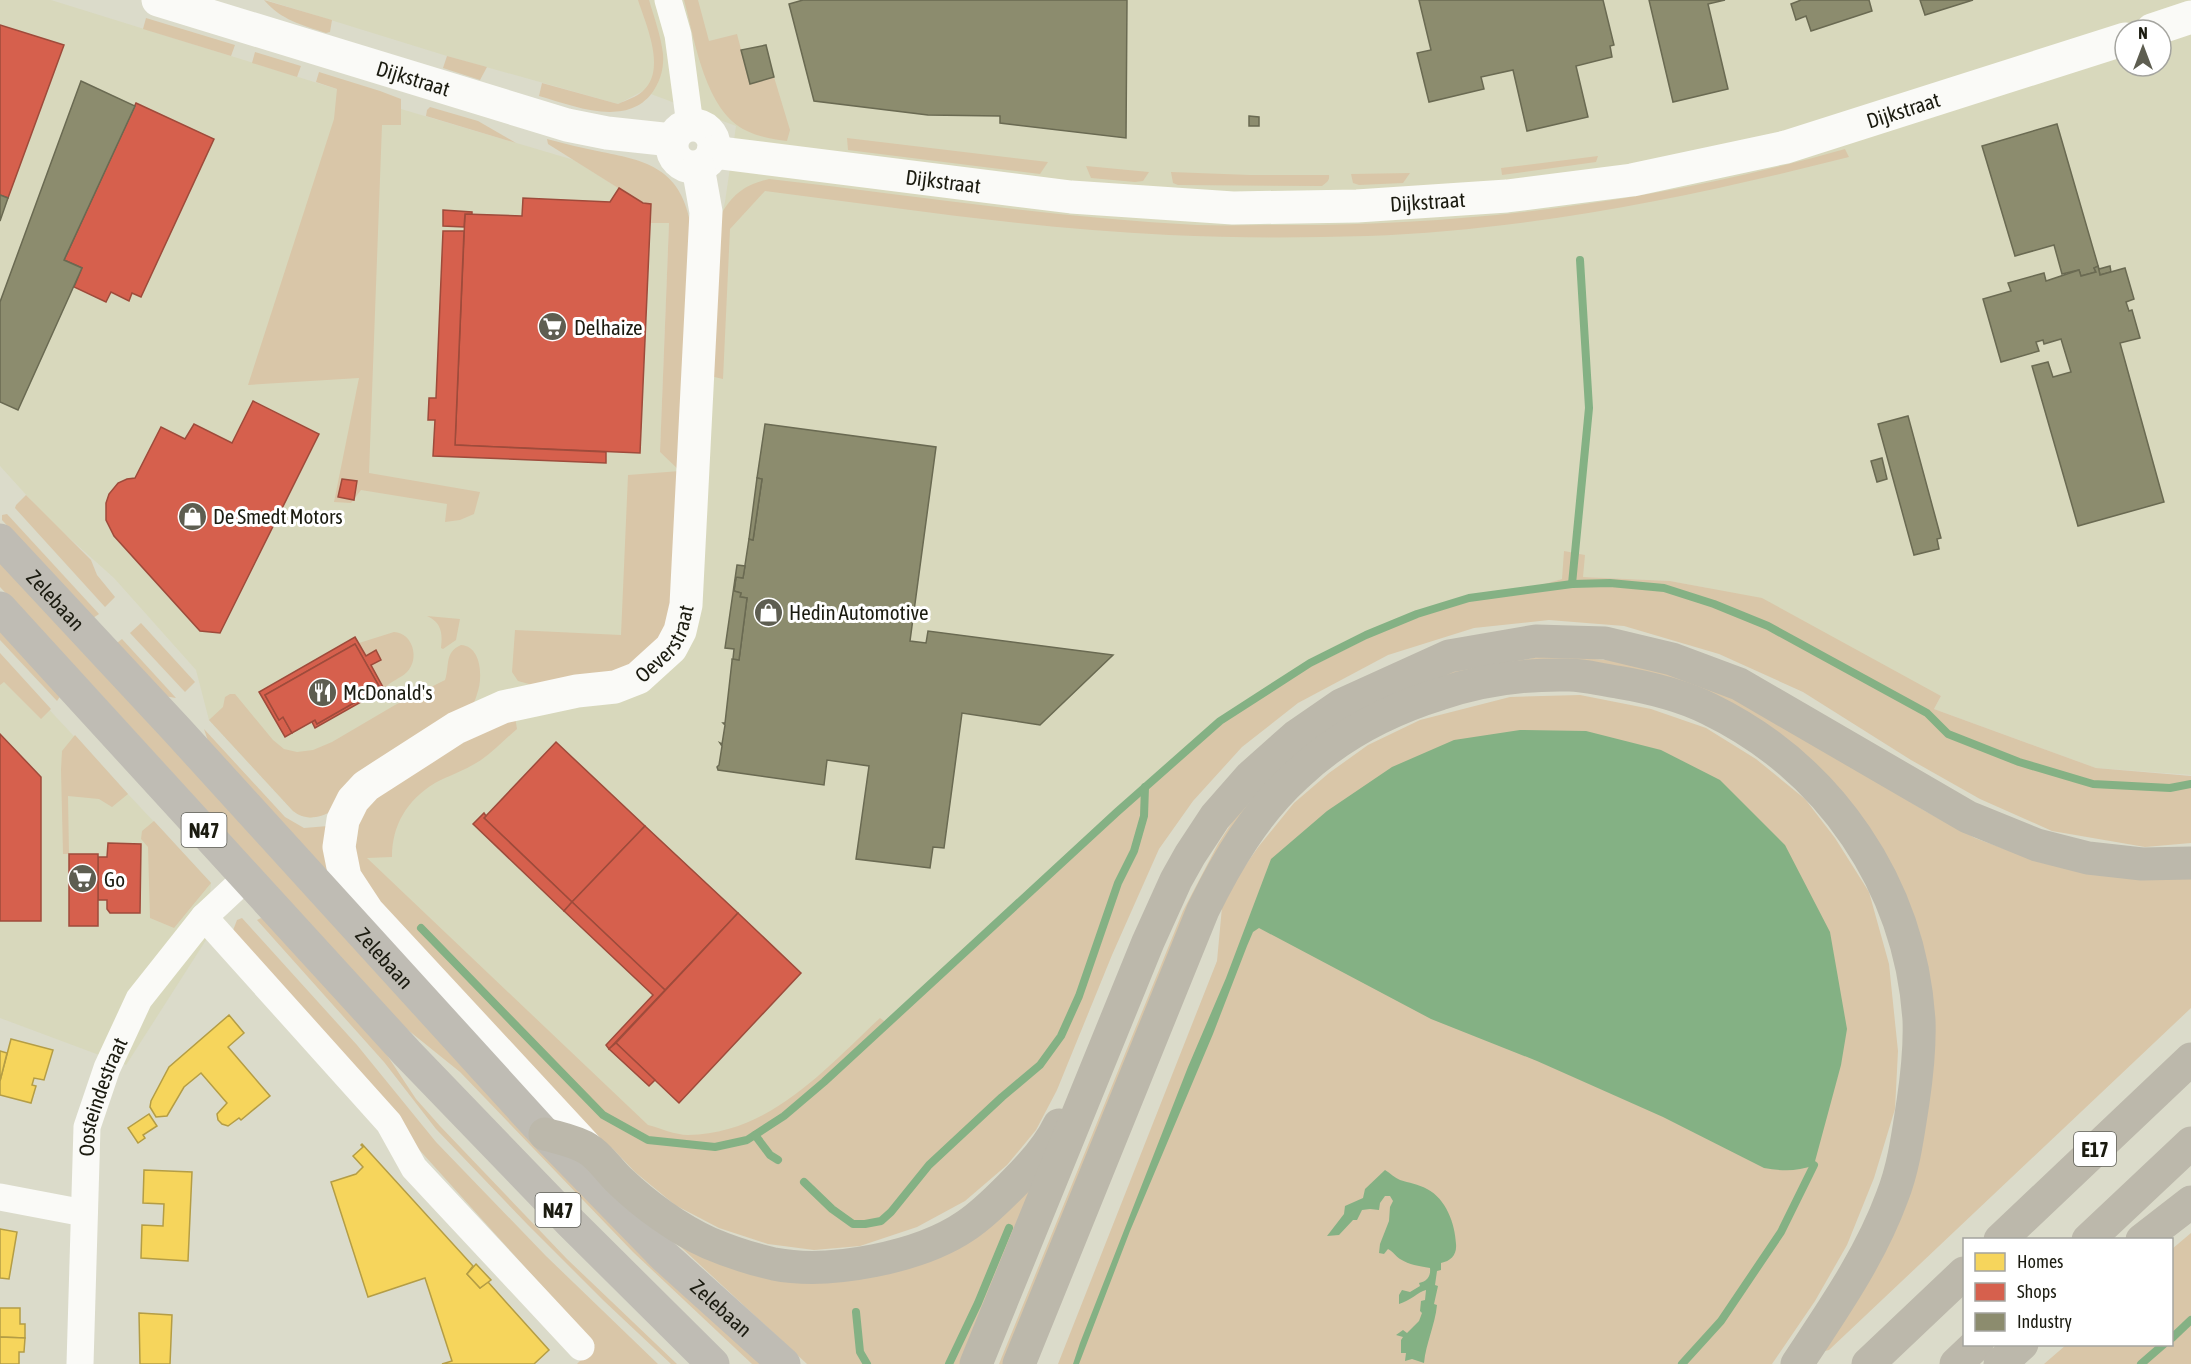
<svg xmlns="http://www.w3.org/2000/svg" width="2191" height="1364" font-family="'Asap Condensed',sans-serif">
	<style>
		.built { fill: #d8d8bc; fill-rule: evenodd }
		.green { fill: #d9c6a8 }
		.water { fill: #84b184 }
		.homes { fill: #f6d55c; stroke: #b49d45; stroke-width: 1.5 }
		.shops { fill: #d6604d; stroke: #9e4b3b; stroke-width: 1.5 }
		.industry { fill: #8c8c6e; stroke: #6a6a52; stroke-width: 1.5 }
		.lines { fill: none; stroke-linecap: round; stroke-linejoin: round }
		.stream { stroke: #84b184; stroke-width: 8 }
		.minor { stroke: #fafaf7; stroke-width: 27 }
		.tertiary { stroke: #fafaf7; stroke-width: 33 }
		.primary { stroke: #bfbcb4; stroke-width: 33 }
		.motorway { stroke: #bcb8ab; stroke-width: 33 }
		.labels { text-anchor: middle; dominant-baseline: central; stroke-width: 6; stroke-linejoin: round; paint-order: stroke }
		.shield { fill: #fff; stroke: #5f5f58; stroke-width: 1.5 }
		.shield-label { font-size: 20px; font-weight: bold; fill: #1b1b10 }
		.street-label { font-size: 21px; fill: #1b1b10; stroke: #fff }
		.poi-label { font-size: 21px; fill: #1b1b10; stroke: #fff; text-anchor: start }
	</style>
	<rect width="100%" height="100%" fill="#dbdbca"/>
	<!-- built -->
	<g class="built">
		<path d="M0 0H51L401 109 574 160 642 203 651 204 669 223 660 452 681 471 675 664 717 232 725 202 736 126 643 91 618 104 447 56 266 0H2191V775L2096 768 1934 709 1941 696 1707 588 1670 581 1583 577 1562 579 1523 590 1469 598 1417 614 1366 635 1310 663 1220 721 824 1082 747 1140H648L373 871 333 811 310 818 299 815 293 811 209 720 196 670 114 578 48 519 0 466ZM2125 30H2161V66H2125Z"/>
		<path d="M0 657 211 883 206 940 126 1065 0 1018Z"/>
	</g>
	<!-- green -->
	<g class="green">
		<path d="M264 0 332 20 330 32 326 33C302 25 281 20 264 0Z"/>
		<path d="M638 0H649C654 17 661 36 663 54 664 67 661 79 654 90 629 129 574 106 539 96L542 83 618 104C626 100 637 97 643 91 667 70 646 25 638 0Z"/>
		<path d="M684 0H698L709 41 737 34 750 84 774 77 790 130 787 141C774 139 759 137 747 131 705 112 695 40 684 0Z"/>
		<path d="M146 18 235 45 231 56 143 29Z"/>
		<path d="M255 52 301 66 297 77 252 63Z"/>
		<path d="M447 56 487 67 480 80 443 68Z"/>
		<path d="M319 72 380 91 401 99V125H382L369 473 480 492 474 514 460 520 445 522 447 504 361 490 351 503 334 502 359 378 248 385 334 119 337 89 316 82Z"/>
		<path d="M430 107 478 121 516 143 426 116 427 110Z"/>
		<path d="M847 138 1048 162 1040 174 848 150Z"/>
		<path d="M547 139C565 144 583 148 602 152 648 161 679 169 690 221L676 588 664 635 622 671 536 686 518 681 512 672 515 630 621 635 628 475 680 471 660 452 669 223H650L651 204 642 203 548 144Z"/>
		<path d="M1845 149 1849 157C1691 197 1530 230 1367 236 1301 238 1235 238 1169 235 1034 229 899 208 765 191L730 229 723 379 710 376 720 216C733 194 744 185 769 179 912 195 1054 218 1197 225 1225 226 1252 225 1279 225 1470 226 1661 201 1845 149Z"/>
		<path d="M1598 156 1596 162 1502 175 1501 168Z"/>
		<path d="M1086 166 1149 172 1143 181 1135 182 1091 178Z"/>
		<path d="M1171 172 1250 175H1329C1330 181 1326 183 1322 186L1178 185 1173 183Z"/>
		<path d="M1410 173 1403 183 1359 185 1353 183 1351 174Z"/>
		<path d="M26 495 91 560 97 575 115 597 105 607 15 508 16 505Z"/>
		<path d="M7 514 99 614 93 618 2 520V515Z"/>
		<path d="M1564 551 1585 555 1583 577 1670 581 1762 598 1941 696 1934 709 2096 768 2191 776V843L2145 847 2052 831 1980 799 1911 760 1803 692 1719 654 1624 626 1549 620 1474 628 1388 655 1298 703 1242 747 1193 801 1159 849 1112 955 1057 1090 1036 1130 1007 1165 965 1201 917 1227 860 1246 814 1250 768 1244 719 1228 675 1205 635 1172 612 1148 601 1147 394 923 353 865 360 817 371 799 423 759 515 717 517 729C505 739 494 751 481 760 466 770 450 775 435 783 407 800 392 825 392 857L367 858 648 1125C660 1128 675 1135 688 1135 771 1133 824 1070 880 1018L887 1023 1117 812 1220 721 1310 663 1366 635 1417 614 1469 598 1523 590 1562 579Z"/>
		<path d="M0 561 760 1364H752L633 1252 460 1072 403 1026 95 688 0 587Z"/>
		<path d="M427 616 460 619 456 640 443 649 441 648C443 633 441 622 427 616Z"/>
		<path d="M141 623 195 682 185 692 130 633Z"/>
		<path d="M0 628 61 695 57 701 0 640Z"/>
		<path d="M394 632C413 633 420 659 407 672 400 679 390 681 384 689L371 665 381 660 376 651 366 656 359 643Z"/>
		<path d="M122 639 176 698 164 696 117 643Z"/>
		<path d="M461 645C482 646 483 679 477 694 476 699 473 704 471 708L333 811C318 818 306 821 293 811L209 720 223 707 225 697 230 694H235L273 740 284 749 297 752 313 750 332 742 395 705 445 680C450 666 444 652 461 645Z"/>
		<path d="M0 653 51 709 41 719 4 682 0 685Z"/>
		<path d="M1550 655 1650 664 1752 704 1925 811 1975 838 2042 863 2191 876V1008L1829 1350 1825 1351 1896 1216 1916 929 1765 726 1508 666 1261 797 1006 1364H999L1183 911 1218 844 1240 810 1422 677Z"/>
		<path d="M1580 695 1651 709 1706 728 1756 759 1805 799 1835 838 1869 892 1889 964 1898 1051 1895 1109 1874 1178 1847 1245 1815 1301 1772 1364H1058L1217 961 1222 907 1242 870 1259 846 1294 803 1329 773 1368 745 1420 720 1510 697Z"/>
		<path d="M204 729 285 817 304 828 328 826V874L210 747Z"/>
		<path d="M75 735 128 794 112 807 99 799 68 796 69 854H63L61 770 62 751Z"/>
		<path d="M154 821 211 883 174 928 150 918 148 847 141 839 142 831Z"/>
		<path d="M242 918 357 1045 436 1142 546 1256 658 1364H577L595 1345 406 1135 232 933 237 920Z"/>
		<path d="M261 918 266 920 379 1043 416 1099 440 1126 567 1259 677 1364H671L604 1301 528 1225 436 1129 384 1062 257 920Z"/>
		<path d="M1041 1174 964 1364H807L670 1237 834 1280Z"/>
		<path d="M2191 1233V1364H2044L2066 1345 2172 1344V1249Z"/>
	</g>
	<!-- water -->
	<g class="water">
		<path d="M1520 730 1586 731 1661 750 1720 780 1785 845 1830 932 1847 1029 1841 1065 1814 1165C1797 1172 1781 1171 1764 1168L1663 1117 1537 1061 1431 1019 1259 928 1253 932 1247 946 1213 1034 1130 1231 1079 1364H1073L1080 1343 1188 1067 1226 978 1271 859 1327 811 1392 767 1454 740Z"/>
		<path d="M1385 1170C1390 1173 1395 1178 1400 1180 1409 1183 1418 1184 1427 1189 1446 1199 1455 1223 1456 1244 1457 1255 1451 1261 1441 1263V1270L1437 1271 1435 1285 1438 1286 1434 1304 1437 1305C1435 1325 1426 1343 1424 1363L1412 1359 1405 1361 1406 1353H1401V1340L1403 1337 1396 1335 1403 1330 1407 1333 1419 1321 1422 1313 1420 1311 1421 1301 1425 1300 1426 1290C1418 1292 1410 1301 1399 1304V1295L1402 1290 1410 1292 1420 1286 1419 1283C1427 1282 1431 1276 1430 1268 1418 1266 1410 1265 1400 1259 1395 1256 1394 1252 1388 1249L1384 1254 1379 1253 1380 1244 1389 1221 1390 1207 1393 1201 1390 1196H1385L1380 1203 1379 1210 1370 1209 1362 1210 1357 1220H1353L1339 1235 1327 1236 1344 1214 1345 1206 1363 1198 1365 1189Z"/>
	</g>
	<!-- homes -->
	<g class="homes">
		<path d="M229 1015 244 1033 228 1047 270 1096 241 1120 239 1118 228 1126 222 1124 218 1120 217 1114 227 1103 201 1073 184 1087 167 1116 156 1117 150 1107 151 1101 169 1067Z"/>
		<path d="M11 1039 53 1050 44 1080 34 1078 32 1085 36 1086 31 1103 0 1095V1081Z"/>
		<path d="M0 1051 7 1053 0 1081Z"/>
		<path d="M149 1114 157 1126 143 1135 145 1138 138 1143 128 1128Z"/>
		<path d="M362 1144 473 1266 467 1274 480 1288 488 1282 549 1350 534 1364H442L452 1361 425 1278 368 1297 331 1182 356 1174 363 1167 353 1156 363 1147 361 1145Z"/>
		<path d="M144 1170 192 1172 188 1261 141 1258 142 1225 163 1226 164 1204 143 1203Z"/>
		<path d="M0 1229 17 1232 9 1279 0 1278Z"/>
		<path d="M476 1264 491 1280 480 1288 467 1274Z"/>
		<path d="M0 1308H20V1324H25V1338L0 1337Z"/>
		<path d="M139 1313 172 1315 170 1364H140Z"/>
		<path d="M0 1337 25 1338 24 1352H19V1364H0Z"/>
	</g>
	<!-- shops -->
	<g class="shops">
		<path d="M0 25 64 45 8 198 0 195Z"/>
		<path d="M136 103 214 139 141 297 132 293 129 301 111 292 106 302 74 287 82 268 64 260Z"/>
		<path d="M619 188 643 203 651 204 640 453 455 445 465 214 522 216 523 198 610 202Z"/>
		<path d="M443 210 472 212V214H465L464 227 443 226Z"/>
		<path d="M443 231H464L455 445 606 452V463L433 456 435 420H428L429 398H436Z"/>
		<path d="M253 401 319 434 220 633 200 631 114 536 106 520V503L109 494 118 483 127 479 135 478 161 427 185 439 194 424 232 443Z"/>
		<path d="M342 479 357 481 354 500 338 497Z"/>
		<path d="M355 637 366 656 376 650 381 660 371 665 384 689 315 728 312 722 315 720 317 724 380 688 355 644 265 695 279 720 283 717 292 733 285 737 259 692Z"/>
		<path d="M355 644 380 688 317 724 315 720 292 733 283 717 279 720 265 695Z"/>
		<path d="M0 734 41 777V921H0Z"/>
		<path d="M556 742 645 826 572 902 484 818Z"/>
		<path d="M484 813 486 816 484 818 572 902 564 911 473 824Z"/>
		<path d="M645 826 738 913 665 990 572 902Z"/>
		<path d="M108 843 141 844 140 913H110L107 909V900H98V857H107Z"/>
		<rect x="69" y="854" width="29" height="72"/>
		<path d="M572 902 665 990 609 1049 606 1045 653 995 564 911Z"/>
		<path d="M738 913 801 973 679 1103 616 1043Z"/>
		<path d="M616 1043 655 1080 649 1086 609 1049Z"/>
	</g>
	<!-- industry -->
	<g class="industry">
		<path d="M803 0H1127L1126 138 1000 123V116L928 115 814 101 789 4Z"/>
		<path d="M1419 0H1603L1614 45 1610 46 1612 57 1576 66 1588 117 1527 131 1513 70 1481 77 1484 89 1429 102 1417 53 1431 50Z"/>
		<path d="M1649 0H1725L1708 4 1728 89 1673 102Z"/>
		<path d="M1801 0H1869L1872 11 1811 31 1806 16 1796 20 1791 4Z"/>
		<path d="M1920 0H1973L1925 15Z"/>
		<path d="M766 45 774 77 750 84 741 50Z"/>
		<path d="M81 81 135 106 64 260 82 268 18 410 0 402V302Z"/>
		<path d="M1249 116 1259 117V126H1249Z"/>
		<path d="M2057 124 2099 269 2110 266 2111 272 2100 275 2098 266 2094 268 2096 272 2081 276 2079 270 2062 274 2054 245 2015 256 1982 146Z"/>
		<path d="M0 195 8 198 0 221Z"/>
		<path d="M2098 266 2100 275 2125 268 2134 299 2126 302 2129 311 2132 310 2140 338 2120 343 2164 502 2078 526 2032 366 2048 362 2053 377 2071 372 2061 339 2044 344 2043 340 2036 342 2039 351 2001 362 1983 299 2011 291 2008 283 2044 273 2046 281 2079 270 2081 276 2096 272 2094 268Z"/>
		<path d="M1908 416 1941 538 1937 539 1939 549 1914 555 1878 424Z"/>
		<path d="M765 424 936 447 910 641 926 643 928 631 1113 655 1040 725 962 713 944 848 933 847 930 868 856 859 869 766 827 760 824 785 718 770 717 767 719 765 722 746 720 743 722 744 725 725 723 723H725L732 661V659L739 660 747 598 740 597 741 593 734 591 736 577 743 578 749 539 753 540 762 479 757 478Z"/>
		<path d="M1882 458 1887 479 1877 482 1871 461Z"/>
		<path d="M757 478 762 479 753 540 749 539Z"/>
		<path d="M737 565 745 566 743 578 736 577 734 591 741 593 740 597 747 598 739 660 733 659 734 649 725 648Z"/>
	</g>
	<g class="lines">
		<!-- stream -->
		<g class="stream">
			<path d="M1572 584 1589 408 1580 260"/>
			<path d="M421 928 603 1115 648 1140 715 1147 747 1140 784 1116 824 1082 1117 812 1220 721 1310 663 1366 635 1417 614 1469 598 1572 584 1610 583 1664 588 1714 604 1768 626 1927 713 1948 734 2019 762 2093 784 2170 788 2191 784"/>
			<path d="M755 1135 770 1155 778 1160"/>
			<path d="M804 1182 832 1209 853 1224H865L881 1221 891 1212 929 1165 1002 1097 1040 1065 1061 1036 1079 996 1118 883 1134 851 1144 816 1145 787"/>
			<path d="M856 1312 860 1352 867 1364"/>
			<path d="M2172 1338 2191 1320"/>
			<path d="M949 1364 978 1303 1009 1228"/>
			<path d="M1682 1364 1721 1321 1781 1232 1814 1165"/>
			<path d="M2141 1364 2164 1344"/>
		</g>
		<!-- minor -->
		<g class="minor">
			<path d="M668 0 678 35 690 125"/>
			<path d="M204 917 389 1123 414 1168 581 1347"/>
			<path d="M0 1197 84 1213"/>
			<path id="s1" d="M80 1364 87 1127 107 1068 139 999 204 917 247 877"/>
		</g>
		<!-- tertiary -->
		<g class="tertiary">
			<path id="s2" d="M158 0 567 125 607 133 672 140"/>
			<path d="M2152 30 2191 17"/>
			<circle cx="693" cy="146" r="21"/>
			<path id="s3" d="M713 152 1071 197 1233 208 1357 206 1507 196 1632 180 1786 147 2125 39"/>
			<path id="s4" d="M588 1149 368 912 345 877 339 847 343 820 353 800 366 786 456 728 503 707 577 691 615 687 638 678 671 648 680 631 686 605 706 212 698 167"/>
		</g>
		<!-- primary -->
		<g class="primary">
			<path id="s5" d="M0 540 177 730 545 1134 664 1256 784 1364"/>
			<path d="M0 608 407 1053 571 1223 713 1364"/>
		</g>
		<!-- motorway -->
		<g class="motorway">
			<path d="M545 1134C558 1138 576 1141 588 1149 600 1156 609 1171 620 1181 645 1205 678 1229 709 1243 730 1252 752 1259 774 1264 830 1275 921 1257 967 1225 985 1213 1000 1197 1015 1182 1031 1166 1049 1146 1059 1125"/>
			<path d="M2000 1240 2191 1059"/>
			<path d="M2088 1240 2191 1143"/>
			<path d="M2142 1240 2191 1202"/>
			<path d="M976 1364 1148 942 1176 880 1190 855 1215 817 1251 776 1296 736 1341 705 1449 656 1536 641 1605 643 1672 659 1739 684 1968 817 2037 845 2088 858 2142 864 2191 863"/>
			<path d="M1019 1364 1203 910C1227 861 1256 812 1297 775 1337 737 1388 710 1440 694 1481 680 1525 674 1569 675 1585 675 1601 680 1617 682 1647 687 1681 695 1709 709 1830 768 1910 885 1919 1020 1920 1047 1917 1075 1913 1102 1908 1134 1904 1167 1892 1197 1870 1257 1832 1311 1797 1364"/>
			<path d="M1868 1364 1964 1273"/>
			<path d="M1956 1364 1977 1344"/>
			<path d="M2000 1364 2022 1344"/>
		</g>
	</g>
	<!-- icons -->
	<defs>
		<symbol id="supermarket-disc" viewBox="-11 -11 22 22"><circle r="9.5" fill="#5e5e51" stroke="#fff"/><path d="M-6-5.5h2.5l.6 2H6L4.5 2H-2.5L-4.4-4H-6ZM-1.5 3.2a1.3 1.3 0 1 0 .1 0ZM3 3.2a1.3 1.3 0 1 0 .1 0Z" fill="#fff"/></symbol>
		<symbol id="shop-disc" viewBox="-11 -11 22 22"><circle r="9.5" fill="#5e5e51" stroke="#fff"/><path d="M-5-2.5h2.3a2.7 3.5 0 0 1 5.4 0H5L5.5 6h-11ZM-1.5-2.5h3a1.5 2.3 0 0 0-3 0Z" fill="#fff"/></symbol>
		<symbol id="restaurant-disc" viewBox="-11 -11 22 22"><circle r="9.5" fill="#5e5e51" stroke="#fff"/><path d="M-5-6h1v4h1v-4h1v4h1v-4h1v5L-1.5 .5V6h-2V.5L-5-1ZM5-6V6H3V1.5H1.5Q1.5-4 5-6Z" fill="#fff"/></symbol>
	</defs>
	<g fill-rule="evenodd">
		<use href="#supermarket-disc" x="536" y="310" width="33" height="33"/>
		<use href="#shop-disc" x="176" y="500" width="33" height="33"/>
		<use href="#shop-disc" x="752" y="596" width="33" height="33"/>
		<use href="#restaurant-disc" x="306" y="676" width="33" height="33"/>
		<use href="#supermarket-disc" x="66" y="862" width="33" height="33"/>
	</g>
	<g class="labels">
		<!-- shield labels -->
		<g class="shield">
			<rect x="181.5" y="813" width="45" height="34" rx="4.5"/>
			<rect x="2074" y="1132" width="42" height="34" rx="4.5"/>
			<rect x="535.5" y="1193" width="45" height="34" rx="4.5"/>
		</g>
		<g class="shield-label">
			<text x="204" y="830">N47</text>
			<text x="2095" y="1149">E17</text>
			<text x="558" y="1210">N47</text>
		</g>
		<!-- street labels -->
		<g class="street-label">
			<text stroke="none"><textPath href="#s2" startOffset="267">Dijkstraat</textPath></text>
			<text stroke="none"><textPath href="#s3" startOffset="1204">Dijkstraat</textPath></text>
			<text stroke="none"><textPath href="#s3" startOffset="232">Dijkstraat</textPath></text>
			<text stroke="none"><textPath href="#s3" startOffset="718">Dijkstraat</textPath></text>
			<text stroke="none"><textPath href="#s5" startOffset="82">Zelebaan</textPath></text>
			<text stroke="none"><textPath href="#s4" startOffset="807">Oeverstraat</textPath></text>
			<text stroke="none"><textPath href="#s5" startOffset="568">Zelebaan</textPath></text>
			<text stroke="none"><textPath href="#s1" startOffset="270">Oosteindestraat</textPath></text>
			<text stroke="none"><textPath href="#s5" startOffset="1054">Zelebaan</textPath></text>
		</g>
		<!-- poi labels -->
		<g class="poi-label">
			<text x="574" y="327">Delhaize</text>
			<text x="213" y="516">De Smedt Motors</text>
			<text x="789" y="612">Hedin Automotive</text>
			<text x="343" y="692">McDonald's</text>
			<text x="104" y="879">Go</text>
		</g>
	</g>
	<!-- legend -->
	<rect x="1963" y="1238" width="210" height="108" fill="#ffffff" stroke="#a4a49f" stroke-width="1.5"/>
	<rect x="1975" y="1253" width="30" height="18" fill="#f6d55c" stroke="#a4a49f" stroke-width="1.5"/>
	<text x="2017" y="1268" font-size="18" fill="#1b1b10">Homes</text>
	<rect x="1975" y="1283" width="30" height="18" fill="#d6604d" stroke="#a4a49f" stroke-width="1.5"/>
	<text x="2017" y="1298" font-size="18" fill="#1b1b10">Shops</text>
	<rect x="1975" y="1313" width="30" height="18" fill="#8c8c6e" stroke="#a4a49f" stroke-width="1.5"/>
	<text x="2017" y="1328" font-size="18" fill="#1b1b10">Industry</text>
	<!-- north arrow -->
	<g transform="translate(2143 48)"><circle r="28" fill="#ffffff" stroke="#a4a49f" stroke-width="1.5"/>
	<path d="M0-4.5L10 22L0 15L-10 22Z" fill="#5e5e51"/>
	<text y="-9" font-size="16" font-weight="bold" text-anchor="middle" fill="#1b1b10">N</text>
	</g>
</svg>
